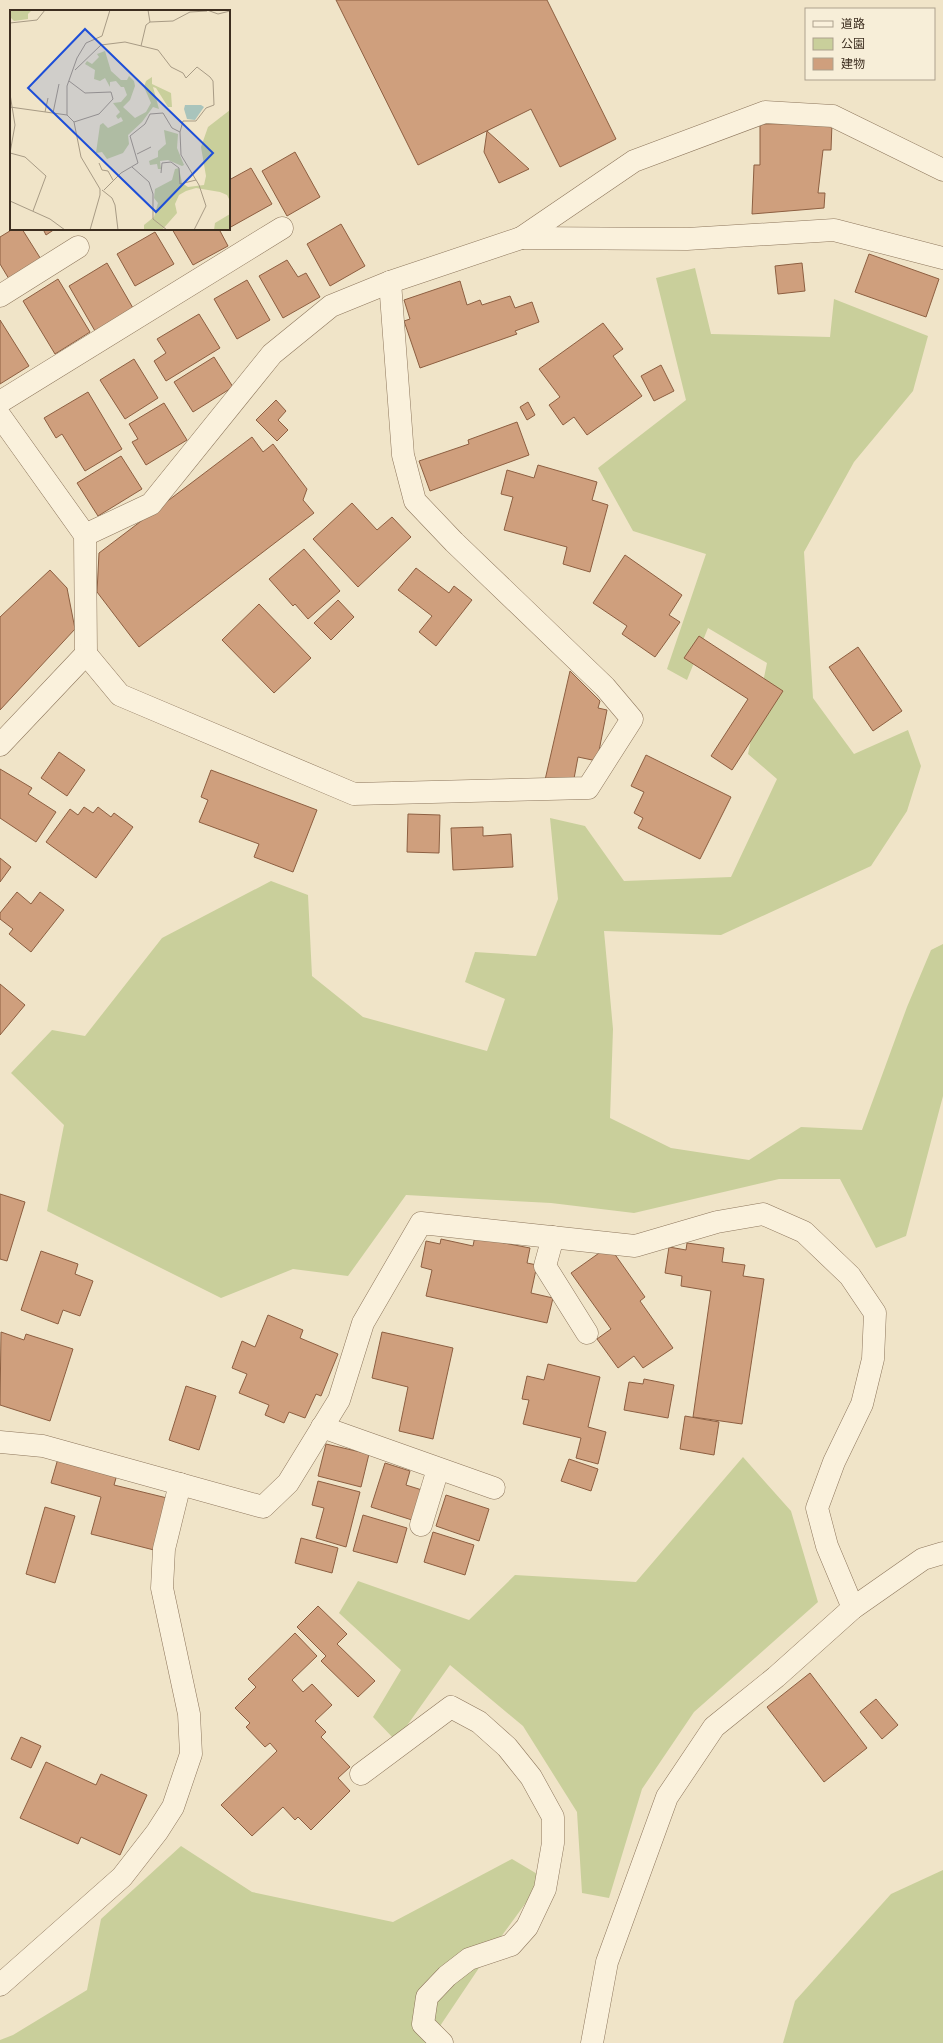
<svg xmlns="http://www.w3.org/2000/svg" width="943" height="2043" font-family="'IBM Plex Serif','Noto Sans JP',serif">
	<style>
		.green { fill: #c9cf9b }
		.building { fill: #cf9f7d; stroke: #8d5f41 }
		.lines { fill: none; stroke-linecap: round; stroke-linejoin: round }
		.street-casing { stroke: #8d765c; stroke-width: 23 }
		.street { stroke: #faf1dc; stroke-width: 22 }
		.inset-road { fill: none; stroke: #a89b85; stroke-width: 1 }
		.view { fill: #1d4ed8; fill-opacity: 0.15; stroke: #1d4ed8; stroke-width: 2 }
		.inset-edge { fill: none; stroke: #3d2e20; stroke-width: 2 }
	</style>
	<rect width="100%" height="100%" fill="#f0e4c8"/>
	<!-- green -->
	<g class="green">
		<path d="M695 268 711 334 830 337 834 299 928 336 913 391 854 462 804 552 813 698 854 754 908 730 921 766 907 811 871 866 721 935 604 931 613 1029 610 1118 671 1148 749 1160 801 1127 862 1130 907 1007 931 950 943 944V1096L906 1236 876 1248 840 1179H779L634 1213 551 1203 406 1195 348 1276 293 1269 221 1298 47 1211 64 1125 11 1073 52 1030 85 1036 162 938 271 881 308 895 312 976 363 1017 487 1051 505 999 465 982 475 952 536 956 558 899 550 818 585 826 624 881 731 877 777 779 748 754 767 663 708 628 687 680 667 669 706 554 633 531 598 468 686 400 656 278Z"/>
		<path d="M743 1457 791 1511 818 1602 694 1712 642 1789 609 1898 582 1893 577 1812 523 1726 450 1665 396 1741 373 1717 401 1670 339 1613 358 1581 469 1620 515 1575 636 1582Z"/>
		<path d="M181 1846 252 1892 393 1922 512 1859 544 1878 487 1956 438 2029 441 2043H0V2040L13 2035 87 1990 101 1919Z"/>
		<path d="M943 1870V2043H783L795 2001 891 1894Z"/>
	</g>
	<!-- building -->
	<g class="building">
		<path d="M336 0H547L616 139 560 167 531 109 418 165Z"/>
		<path d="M832 123 831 150H823L818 193H825L824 208 752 214 754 165H760V124Z"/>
		<path d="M487 131 529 169 499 183 484 152Z"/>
		<path d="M295 152 320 197 287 216 262 171Z"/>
		<path d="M251 168 272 204 229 228V180Z"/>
		<path d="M341 224 365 266 330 286 307 244Z"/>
		<path d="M13 229H22L44 264 12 284 0 264V237Z"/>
		<path d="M43 229H55L46 235Z"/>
		<path d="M172 229H219L228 246 193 265Z"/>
		<path d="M155 232 174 264 135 286 117 254Z"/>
		<path d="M869 254 939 279 926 317 855 292Z"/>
		<path d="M287 260 298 277 306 273 320 297 283 318 259 276Z"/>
		<path d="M107 263 133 308 95 331 69 286Z"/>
		<path d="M802 263 805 291 778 294 775 266Z"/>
		<path d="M58 279 90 332 55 354 23 301Z"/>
		<path d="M247 280 270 320 237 339 214 299Z"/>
		<path d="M460 281 467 305 480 300 482 305 510 296 515 308 532 302 539 322 515 331 517 334 420 368 404 321 410 319 404 300Z"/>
		<path d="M199 314 220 348 166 381 154 361 166 353 157 339Z"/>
		<path d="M0 320 29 366 0 384Z"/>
		<path d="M603 323 623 349 613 356 642 396 587 435 574 417 563 425 549 405 560 397 539 369Z"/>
		<path d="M214 357 233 387 193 412 174 382Z"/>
		<path d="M134 359 158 398 125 419 100 380Z"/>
		<path d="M661 365 674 391 654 401 641 376Z"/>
		<path d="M88 392 122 449 85 471 62 434 56 438 44 418Z"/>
		<path d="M276 400 286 411 278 420 288 430 277 441 256 420Z"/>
		<path d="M528 402 535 415 527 420 520 407Z"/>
		<path d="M164 403 187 440 146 465 132 442 138 439 129 424Z"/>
		<path d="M517 422 529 455 430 491 419 461 469 444 468 440Z"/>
		<path d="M252 437 263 452 273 444 307 489 303 500 314 513 139 647 97 592 99 553Z"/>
		<path d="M121 456 142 489 98 516 77 483Z"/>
		<path d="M538 465 597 482 592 500 608 505 590 572 563 564 567 547 504 530 513 497 501 494 507 470 534 478Z"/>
		<path d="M352 503 377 530 392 517 411 537 358 587 313 539Z"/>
		<path d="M304 549 340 591 308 619 295 604 293 606 269 579Z"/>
		<path d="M625 555 682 595 669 615 680 622 655 657 622 634 627 626 593 603Z"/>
		<path d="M416 568 449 593 454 586 472 600 436 646 419 632 432 616 398 590Z"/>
		<path d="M50 570 67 588 75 629 0 710V617Z"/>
		<path d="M338 600 354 617 331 640 314 623Z"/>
		<path d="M259 604 311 658 274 693 222 640Z"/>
		<path d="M699 636 783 691 732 770 711 756 748 699 684 658Z"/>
		<path d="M858 647 902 711 873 731 829 667Z"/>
		<path d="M570 671 600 701 598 708 607 710 597 761 578 757 573 784 545 780Z"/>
		<path d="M59 752 85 770 67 796 41 778Z"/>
		<path d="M646 755 731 797 700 859 638 828 643 818 634 813 644 792 631 786Z"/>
		<path d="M0 769 32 788 28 794 56 812 36 842 0 818Z"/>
		<path d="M211 770 317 810 293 872 254 857 259 844 199 822 208 800 201 797Z"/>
		<path d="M84 807 93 813 98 807 111 817 114 813 133 827 96 878 46 842 70 809 78 815Z"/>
		<path d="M408 814 440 815 439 853 407 852Z"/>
		<path d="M483 827V836L511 834 513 867 453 870 451 828Z"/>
		<path d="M0 858 11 867 0 882Z"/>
		<path d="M17 892 31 904 40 892 64 910 31 952 9 934 13 929 0 919V913Z"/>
		<path d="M0 984 25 1005 0 1035Z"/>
		<path d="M0 1194 25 1202 7 1261 0 1259Z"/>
		<path d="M476 1231 504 1243 530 1248 527 1263 537 1265 531 1293 553 1298 547 1323 426 1296 432 1270 421 1267 426 1241 440 1244 441 1239 473 1246Z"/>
		<path d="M687 1243 724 1248 722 1262 745 1265 743 1276 764 1279 742 1424 693 1417 711 1291 681 1286 682 1276 665 1273 669 1247 686 1250Z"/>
		<path d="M609 1246 645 1297 640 1301 673 1348 643 1368 634 1356 618 1368 597 1339 611 1329 571 1273Z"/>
		<path d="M41 1251 78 1264 75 1274 93 1281 80 1316 63 1310 58 1324 21 1310Z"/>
		<path d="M268 1315 303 1330 300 1338 338 1354 321 1396 316 1394 305 1418 289 1412 284 1423 265 1415 269 1405 239 1393 247 1374 232 1368 242 1341 255 1347Z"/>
		<path d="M1 1332 24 1340 26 1334 73 1349 50 1421 0 1405Z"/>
		<path d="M382 1332 453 1348 433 1439 399 1431 408 1387 372 1378Z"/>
		<path d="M548 1364 600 1377 588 1427 606 1432 598 1464 576 1458 581 1438 523 1424 529 1400 522 1399 527 1376 544 1380Z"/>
		<path d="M644 1379 674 1385 668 1418 624 1410 629 1382 643 1384Z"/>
		<path d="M186 1386 216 1396 199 1450 169 1440Z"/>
		<path d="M685 1416 719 1422 714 1455 680 1449Z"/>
		<path d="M326 1444 369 1454 361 1487 318 1476Z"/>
		<path d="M59 1455 118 1471 114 1485 167 1498 154 1550 91 1534 101 1497 51 1483Z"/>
		<path d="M569 1459 598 1469 591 1491 561 1481Z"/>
		<path d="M385 1463 410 1471 406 1485 422 1490 412 1520 371 1507Z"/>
		<path d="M318 1481 360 1492 346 1547 316 1538 324 1508 312 1505Z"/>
		<path d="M446 1495 489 1509 479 1541 436 1526Z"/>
		<path d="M45 1507 75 1516 55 1583 26 1574Z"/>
		<path d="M363 1515 407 1528 397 1563 353 1551Z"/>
		<path d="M433 1532 474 1545 465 1575 424 1562Z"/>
		<path d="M301 1538 338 1548 332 1573 295 1563Z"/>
		<path d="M318 1606 347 1634 337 1644 375 1681 358 1697 321 1661 326 1656 297 1627Z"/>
		<path d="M295 1633 317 1656 292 1680 303 1692 312 1684 332 1705 315 1721 326 1732 321 1737 350 1767 338 1778 350 1791 311 1830 298 1817 295 1820 283 1807 252 1836 221 1805 277 1751 270 1743 265 1747 246 1727 250 1723 235 1708 256 1687 248 1679Z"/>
		<path d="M810 1673 867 1748 824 1782 767 1707Z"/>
		<path d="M876 1699 898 1725 882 1739 860 1712Z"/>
		<path d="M21 1737 41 1746 31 1768 11 1759Z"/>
		<path d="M46 1762 96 1785 101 1774 147 1795 120 1855 81 1837 78 1844 20 1818Z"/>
	</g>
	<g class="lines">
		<defs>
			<g id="street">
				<path d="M521 238 687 239 834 230 943 258"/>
				<path d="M0 296 78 247"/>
				<path d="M0 402 282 228"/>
				<path d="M0 416 85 535 86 654 0 745"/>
				<path d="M85 535 151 504 272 354 331 306 390 282 521 238 634 161 765 112 833 116 943 170"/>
				<path d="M86 654 120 695 354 794 588 788 632 719 605 687 454 542 415 501 403 455 390 282"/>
				<path d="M553 1237 545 1266 587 1333"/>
				<path d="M322 1427 494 1488"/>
				<path d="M0 1442 43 1446 263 1507 288 1483 339 1400 363 1323 421 1223 635 1246 717 1222 763 1214 804 1232 850 1276 875 1313 873 1359 862 1404 834 1462 817 1508 827 1546 853 1608"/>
				<path d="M421 1525 438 1469"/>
				<path d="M361 1774 451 1707 479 1722 507 1747 531 1777 553 1817V1843L545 1889 527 1927 511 1945 469 1959 447 1976 427 1997 423 2024 442 2043"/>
				<path d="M0 1985 122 1877 157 1832 173 1807 191 1754 189 1714 162 1588 164 1549 180 1484"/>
				<path d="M592 2043 607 1962 667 1797 714 1727 776 1677 853 1608 923 1559 943 1553"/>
			</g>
		</defs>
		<!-- street casing -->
		<use href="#street" class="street-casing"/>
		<!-- street -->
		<use href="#street" class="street"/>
	</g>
	<!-- overview -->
	<g transform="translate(10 10)">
		<rect width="220" height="220" fill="#f0e4c8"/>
		<path d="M0 0H22L18 4V9L4 11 0 7ZM95 41 101 61 111 70H117L119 66 124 71 125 76 120 90 113 97 125 108 136 102 141 93 134 77 136 71 142 67V74L161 83 162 97H158L146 78 143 77 149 99 143 97 132 112 118 125 119 134 113 143 97 149 92 142 86 143 90 115 93 113 98 118 113 111 111 107 108 109 106 106 110 102 103 93 111 92 117 85 114 77H111L106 71 100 72V77L95 68 90 71 84 69 85 60 75 54 77 51 82 54 89 47 87 44ZM220 100V191L217 185 210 182 186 178 176 181 169 185 165 194 167 203 152 220H134V215L144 207 148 193 144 188 145 179 162 170 165 159 169 158 172 173 178 177 194 175 196 166 191 137 198 117ZM154 120 168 124 167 138 174 155 172 156 158 150 150 151 151 159H148L147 154 140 155 139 151 148 147V141L156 134ZM220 204V220H204L205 213Z" fill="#c9cf9b"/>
		<path d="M175 95H191L194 97 185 110 177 109 174 99Z" fill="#a9c4bc"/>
		<path class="inset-road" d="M138 0 140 12M197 0 208 4 220 1M140 12 163 11 180 2 197 1M0 13 27 10 35 0M131 36 136 15 140 12M65 60 91 35 115 32 148 40 161 57 173 63 176 68 187 57 200 67 203 71 204 95 196 98 186 111H173L170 122 171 145 189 175 196 196 184 220M59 71 75 83 101 82 103 89 89 104 64 112M0 84 5 115 0 143M0 97 57 105 64 112 71 147 90 179V185L80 220M35 102 38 88M43 103 49 74M57 105V76L67 48 76 33 92 26 100 0M0 143 15 147 36 166 23 201M127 144 141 137M89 153 92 160 98 161 103 170M122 157 139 172 143 184V209L157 220M151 163 152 153 161 152 169 158 170 174 186 170M92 180 102 188 105 195 108 220M94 180 111 163 128 153 120 126 135 114 140 104 153 103 162 118 170 122M0 191 40 209 55 220"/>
		<path class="view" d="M75 19 203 143 146 202 18 78Z"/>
		<rect width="220" height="220" class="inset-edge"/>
	</g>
	<!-- legend -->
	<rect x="805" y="8" width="130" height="72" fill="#f7eed8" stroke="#ada18e"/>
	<rect x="813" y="21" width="20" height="6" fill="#faf1dc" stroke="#ada18e"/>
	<text x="841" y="28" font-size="12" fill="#3d2e20">道路</text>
	<rect x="813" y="38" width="20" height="12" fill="#c9cf9b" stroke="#ada18e"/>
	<text x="841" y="48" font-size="12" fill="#3d2e20">公園</text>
	<rect x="813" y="58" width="20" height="12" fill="#cf9f7d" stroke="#ada18e"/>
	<text x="841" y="68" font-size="12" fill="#3d2e20">建物</text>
</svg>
